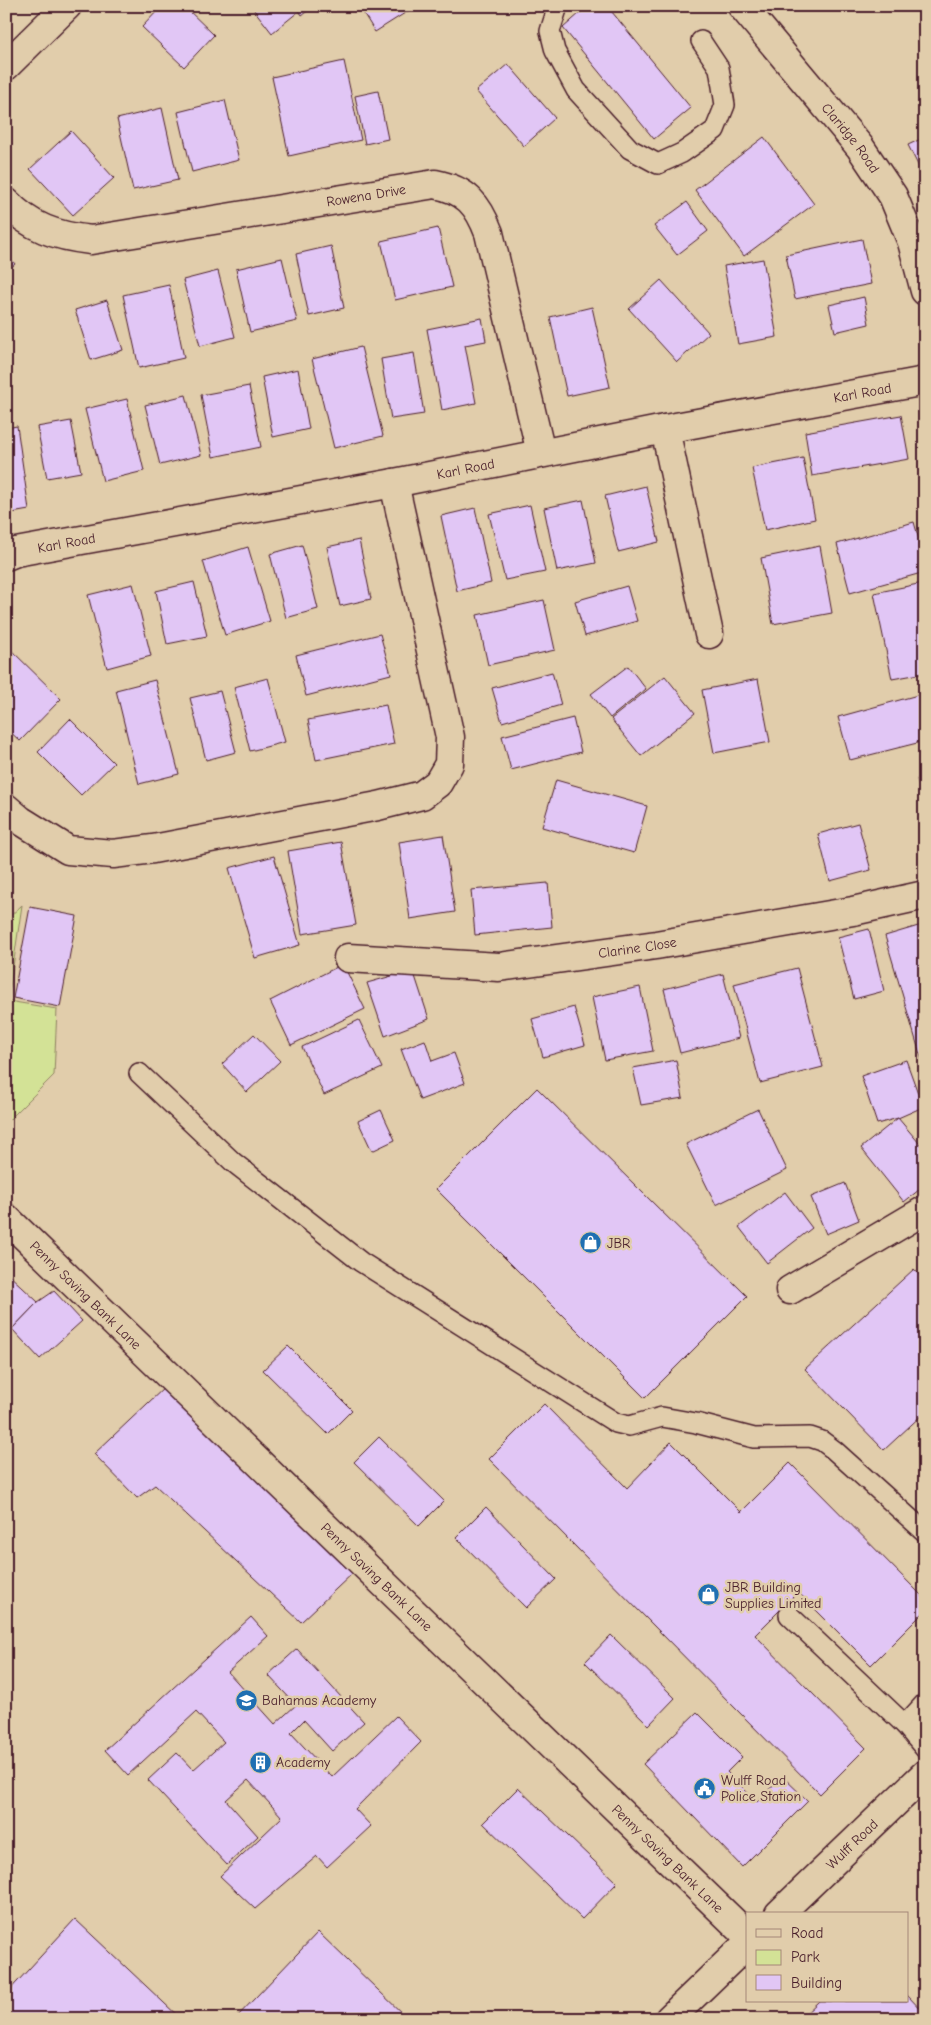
<svg xmlns="http://www.w3.org/2000/svg" width="931" height="2025" font-family="'Comic Neue',sans-serif">
	<style>
		.green { fill: #d3e296; stroke: #8e8060 }
		.building { fill: #e1c6f5; stroke: #4a1f2b }
		.lines { fill: none; stroke-linecap: round; stroke-linejoin: round }
		.service-casing { stroke: #4a1f2b; stroke-width: 22 }
		.minor-casing { stroke: #4a1f2b; stroke-width: 31 }
		.tertiary-casing { stroke: #4a1f2b; stroke-width: 31 }
		.primary-casing { stroke: #4a1f2b; stroke-width: 31 }
		.service { stroke: #e1cdab; stroke-width: 19 }
		.minor { stroke: #e1cdab; stroke-width: 28 }
		.tertiary { stroke: #e1cdab; stroke-width: 28 }
		.primary { stroke: #e1cdab; stroke-width: 28 }
		.labels { text-anchor: middle; dominant-baseline: central; stroke-width: 5; stroke-linejoin: round; paint-order: stroke }
		.street-label { font-size: 14px; fill: #4a1f2b; stroke: #e1cdab }
		.poi-label { font-size: 14px; fill: #4a1f2b; stroke: #e1cdab; text-anchor: start }
	</style>
	<rect width="100%" height="100%" fill="#e1cdab"/>
	<filter id="ink" filterUnits="userSpaceOnUse"><feTurbulence type="fractalNoise" baseFrequency=".02" numOctaves="2"/><feDisplacementMap in="SourceGraphic" scale="10" xChannelSelector="R" yChannelSelector="G"/><feConvolveMatrix kernelMatrix="1 2 1 2 8 2 1 2 1" color-interpolation-filters="sRGB"/></filter>
	<g filter="url(#ink)">
		<!-- green -->
		<path class="green" d="M22 905 8 1001 57 1009 54 1075 6 1123V920Z"/>
		<!-- building -->
		<g class="building">
			<path d="M162 6H184L214 35 184 67 142 27Z"/>
			<path d="M251 6H293L298 12 272 33Z"/>
			<path d="M296 6H314L302 15Z"/>
			<path d="M359 6H416L375 32Z"/>
			<path d="M588 6H607L691 108 654 139 563 28Z"/>
			<path d="M344 61 361 140 289 156 272 77Z"/>
			<path d="M508 64 555 118 524 146 476 91Z"/>
			<path d="M378 91 388 139 365 144 355 96Z"/>
			<path d="M225 100 239 160 192 172 178 112Z"/>
			<path d="M162 108 178 180 133 190 117 119Z"/>
			<path d="M71 131 114 178 73 215 30 169Z"/>
			<path d="M764 137 814 204 744 256 695 190Z"/>
			<path d="M925 137V179L908 145Z"/>
			<path d="M687 202 708 231 677 255 654 226Z"/>
			<path d="M438 228 452 287 395 300 381 241Z"/>
			<path d="M862 239 871 284 795 299 786 255Z"/>
			<path d="M331 246 344 308 309 316 296 254Z"/>
			<path d="M6 253 15 264 6 272Z"/>
			<path d="M282 258 297 321 250 332 236 269Z"/>
			<path d="M763 259 777 337 738 344 724 266Z"/>
			<path d="M218 271 235 337 200 346 183 280Z"/>
			<path d="M661 280 709 333 677 362 629 309Z"/>
			<path d="M169 285 184 358 139 368 123 295Z"/>
			<path d="M864 297 869 324 835 332 829 305Z"/>
			<path d="M107 300 123 350 91 360 75 310Z"/>
			<path d="M592 307 610 387 567 396 550 317Z"/>
			<path d="M482 318 486 341 465 345 476 403 442 410 427 329Z"/>
			<path d="M361 347 383 436 334 448 312 359Z"/>
			<path d="M414 353 424 414 391 419 381 359Z"/>
			<path d="M298 369 309 429 273 437 262 377Z"/>
			<path d="M249 386 261 447 213 457 201 395Z"/>
			<path d="M186 395 201 455 160 465 145 405Z"/>
			<path d="M127 399 144 471 103 481 85 409Z"/>
			<path d="M901 415 909 459 812 476 805 432Z"/>
			<path d="M71 421 81 472 47 478 37 427Z"/>
			<path d="M17 426 29 510 6 514V428Z"/>
			<path d="M803 458 815 519 765 530 752 468Z"/>
			<path d="M646 486 659 542 618 552 605 496Z"/>
			<path d="M583 500 596 563 557 571 544 508Z"/>
			<path d="M530 505 545 572 505 580 489 514Z"/>
			<path d="M475 508 491 583 457 591 441 516Z"/>
			<path d="M914 522 925 561V572L850 593 837 544Z"/>
			<path d="M359 540 371 599 340 606 327 547Z"/>
			<path d="M302 545 318 609 286 618 270 554Z"/>
			<path d="M820 546 832 613 773 624 761 558Z"/>
			<path d="M248 547 270 621 225 635 203 561Z"/>
			<path d="M194 582 207 636 167 644 156 591Z"/>
			<path d="M923 583 925 673 892 679 874 593Z"/>
			<path d="M133 584 151 656 107 668 88 595Z"/>
			<path d="M627 586 637 621 585 636 575 601Z"/>
			<path d="M544 600 555 650 488 665 477 615Z"/>
			<path d="M380 634 391 674 306 696 296 655Z"/>
			<path d="M6 645 61 699 20 741 6 728Z"/>
			<path d="M628 666 646 689 610 718 591 694Z"/>
			<path d="M552 672 561 705 502 722 492 688Z"/>
			<path d="M665 676 695 713 641 756 611 719Z"/>
			<path d="M268 678 285 742 250 751 234 687Z"/>
			<path d="M758 679 770 742 714 753 702 690Z"/>
			<path d="M155 680 179 774 139 784 116 690Z"/>
			<path d="M220 691 236 752 206 760 190 698Z"/>
			<path d="M925 693V741L850 760 838 717Z"/>
			<path d="M386 705 394 744 316 760 308 720Z"/>
			<path d="M573 718 581 752 511 770 502 736Z"/>
			<path d="M70 719 114 763 81 795 38 752Z"/>
			<path d="M925 777V812L917 779Z"/>
			<path d="M556 780 647 806 634 853 542 827Z"/>
			<path d="M858 823 871 870 830 881 818 834Z"/>
			<path d="M443 835 455 912 410 919 399 842Z"/>
			<path d="M341 842 356 925 302 934 288 851Z"/>
			<path d="M274 856 300 945 255 958 229 868Z"/>
			<path d="M548 883 552 927 475 935 471 890Z"/>
			<path d="M30 907 77 916 60 1007 13 998Z"/>
			<path d="M925 924V1071L885 936Z"/>
			<path d="M869 929 884 991 854 999 838 937Z"/>
			<path d="M343 964 365 1009 291 1045 270 1001Z"/>
			<path d="M797 968 823 1067 760 1083 734 984Z"/>
			<path d="M413 970 429 1019 385 1036 367 983Z"/>
			<path d="M723 974 739 1038 680 1053 664 989Z"/>
			<path d="M640 987 653 1051 605 1060 592 997Z"/>
			<path d="M574 1007 585 1045 543 1057 532 1019Z"/>
			<path d="M359 1020 382 1068 324 1095 302 1047Z"/>
			<path d="M254 1034 280 1061 247 1092 222 1064Z"/>
			<path d="M425 1040 432 1061 454 1053 465 1083 420 1100 401 1049Z"/>
			<path d="M676 1060 683 1098 641 1105 633 1068Z"/>
			<path d="M906 1060 923 1107 898 1118 877 1124 861 1076Z"/>
			<path d="M537 1088 747 1296 645 1398 436 1189Z"/>
			<path d="M758 1109 787 1170 716 1205 686 1144Z"/>
			<path d="M381 1110 395 1140 372 1151 358 1121Z"/>
			<path d="M898 1118 925 1150V1185L904 1202 861 1148Z"/>
			<path d="M845 1183 859 1220 826 1234 811 1197Z"/>
			<path d="M785 1192 812 1228 767 1263 739 1227Z"/>
			<path d="M914 1269 925 1281V1412L884 1450 805 1369Z"/>
			<path d="M6 1272 38 1302 12 1329 6 1324Z"/>
			<path d="M54 1291 82 1321 40 1359 12 1329 38 1302Z"/>
			<path d="M288 1346 352 1410 328 1434 263 1370Z"/>
			<path d="M165 1387 354 1572 301 1622 155 1485 137 1498 94 1454Z"/>
			<path d="M544 1404 627 1488 671 1442 741 1512 790 1463 925 1599V1611L871 1665 798 1592 755 1635 866 1748 820 1794 489 1459Z"/>
			<path d="M379 1437 444 1501 419 1526 354 1462Z"/>
			<path d="M486 1507 556 1579 526 1608 456 1537Z"/>
			<path d="M251 1617 268 1636 228 1672 275 1724 296 1705 268 1675 297 1649 364 1722 332 1751 304 1720 291 1733 332 1777 396 1716 421 1742 355 1809 371 1826 327 1867 317 1856 255 1909 220 1876 282 1817 248 1780 226 1800 258 1836 227 1865 148 1780 177 1753 193 1770 224 1742 196 1712 128 1775 105 1750Z"/>
			<path d="M611 1635 675 1698 649 1725 585 1662Z"/>
			<path d="M697 1712 742 1757 727 1772 757 1802 782 1776 808 1801 742 1867 643 1764Z"/>
			<path d="M518 1788 617 1883 582 1919 483 1823Z"/>
			<path d="M75 1919 181 2019H6V1994Z"/>
			<path d="M318 1932 408 2019H235Z"/>
			<path d="M907 1995 925 2014V2019H800L819 2001H907Z"/>
		</g>
		<g class="lines">
			<defs>
				<g id="service">
					<path d="M558 6 550 31 555 51 576 90 630 149 658 164 682 153 715 130 725 105 719 68 701 41"/>
					<path d="M139 1073 233 1162 361 1262 616 1423 629 1426 662 1417 696 1423 754 1438 810 1437 822 1441 834 1450 925 1532"/>
					<path d="M789 1615 905 1725 925 1749"/>
					<path d="M905 1725 925 1703"/>
				</g>
				<g id="minor">
					<path d="M6 66 67 6"/>
					<path id="s1" d="M6 202C31 228 56 236 91 240L435 184C466 190 478 204 489 233L541 453"/>
					<path d="M665 429 709 634"/>
					<path id="s2" d="M6 556 16 552 394 483 665 429 925 381"/>
					<path d="M6 808 20 820 68 850 113 854 153 849 378 806 422 795 438 783 449 764 450 737 394 483"/>
					<path id="s3" d="M348 958 499 967 656 945 853 911 925 895"/>
					<path id="s4" d="M6 1218 747 1935"/>
					<path d="M790 1290 925 1210"/>
				</g>
				<g id="tertiary">
					<path id="s5" d="M742 6 860 147 893 196 912 242 925 291"/>
				</g>
				<g id="primary">
					<path id="s6" d="M779 1914 925 1774"/>
					<path d="M669 2019 747 1944"/>
				</g>
			</defs>
			<!-- service casing -->
			<use href="#service" class="service-casing"/>
			<!-- minor casing -->
			<use href="#minor" class="minor-casing"/>
			<!-- tertiary casing -->
			<use href="#tertiary" class="tertiary-casing"/>
			<!-- primary casing -->
			<use href="#primary" class="primary-casing"/>
			<!-- service -->
			<use href="#service" class="service"/>
			<!-- minor -->
			<use href="#minor" class="minor"/>
			<!-- tertiary -->
			<use href="#tertiary" class="tertiary"/>
			<!-- primary -->
			<use href="#primary" class="primary"/>
		</g>
	</g>
	<!-- icons -->
	<defs>
		<symbol id="shop-disc" viewBox="-11 -11 22 22"><circle r="9.5" fill="#1f6fb2" stroke="#e1cdab"/><path d="M-5-2.5h2.3a2.7 3.5 0 0 1 5.4 0H5L5.5 6h-11ZM-1.5-2.5h3a1.5 2.3 0 0 0-3 0Z" fill="#fff"/></symbol>
		<symbol id="school-disc" viewBox="-11 -11 22 22"><circle r="9.5" fill="#1f6fb2" stroke="#e1cdab"/><path d="M0-5L7-2L0 1L-7-2ZM-4 1L0 2.5L4 1V4Q0 6-4 4Z" fill="#fff"/></symbol>
		<symbol id="building-disc" viewBox="-11 -11 22 22"><circle r="9.5" fill="#1f6fb2" stroke="#e1cdab"/><path d="M-4-6H4V6H1V3H-1V6H-4ZM-2.5-4.3h1.7v1.8h-1.7ZM.8-4.3h1.7v1.8H.8ZM-2.5-1h1.7V.8h-1.7ZM.8-1h1.7V.8H.8Z" fill="#fff"/></symbol>
		<symbol id="civic-disc" viewBox="-11 -11 22 22"><circle r="9.5" fill="#1f6fb2" stroke="#e1cdab"/><path d="M-.6-6.5H3V-4.5H.6V-3L4-1V1h2V6H-6V1h2V-1L-.6-3ZM-1.2 2.5V6h2.4V2.5Z" fill="#fff"/></symbol>
	</defs>
	<g fill-rule="evenodd">
		<use href="#shop-disc" x="578" y="1230" width="25" height="25"/>
		<use href="#shop-disc" x="696" y="1582" width="25" height="25"/>
		<use href="#school-disc" x="234" y="1688" width="25" height="25"/>
		<use href="#building-disc" x="248" y="1750" width="25" height="25"/>
		<use href="#civic-disc" x="692" y="1776" width="25" height="25"/>
	</g>
	<g class="labels">
		<!-- street labels -->
		<g class="street-label">
			<text stroke="none"><textPath href="#s5" startOffset="171">Claridge Road</textPath></text>
			<text stroke="none"><textPath href="#s1" startOffset="374">Rowena Drive</textPath></text>
			<text stroke="none"><textPath href="#s2" startOffset="872">Karl Road</textPath></text>
			<text stroke="none"><textPath href="#s2" startOffset="468">Karl Road</textPath></text>
			<text stroke="none"><textPath href="#s2" startOffset="62">Karl Road</textPath></text>
			<text stroke="none"><textPath href="#s3" startOffset="291">Clarine Close</textPath></text>
			<text stroke="none"><textPath href="#s4" startOffset="111">Penny Saving Bank Lane</textPath></text>
			<text stroke="none"><textPath href="#s4" startOffset="516">Penny Saving Bank Lane</textPath></text>
			<text stroke="none"><textPath href="#s6" startOffset="101">Wulff Road</textPath></text>
			<text stroke="none"><textPath href="#s4" startOffset="921">Penny Saving Bank Lane</textPath></text>
		</g>
		<!-- poi labels -->
		<g class="poi-label">
			<text x="607" y="1243">JBR</text>
			<text x="725" y="1587">JBR Building<tspan x="725" dy="16">Supplies Limited</tspan></text>
			<text x="262" y="1700">Bahamas Academy</text>
			<text x="276" y="1762">Academy</text>
			<text x="721" y="1780">Wulff Road<tspan x="721" dy="16">Police Station</tspan></text>
		</g>
	</g>
	<!-- margin -->
	<rect width="931" height="2025" fill="none" stroke="#e1cdab" stroke-width="25"/>
	<rect x="12" y="12" width="906" height="2000" fill="none" stroke="#4a1f2b" stroke-width="2" filter="url(#ink)"/>
	<!-- legend -->
	<rect x="746" y="1912" width="162" height="90" fill="#e1cdab" stroke="#a58778"/>
	<rect x="756" y="1929" width="25" height="8" fill="#e1cdab" stroke="#a58778"/>
	<text x="791" y="1938" font-size="15" fill="#4a1f2b">Road</text>
	<rect x="756" y="1950" width="25" height="15" fill="#d3e296" stroke="#a58778"/>
	<text x="791" y="1962" font-size="15" fill="#4a1f2b">Park</text>
	<rect x="756" y="1975" width="25" height="15" fill="#e1c6f5" stroke="#a58778"/>
	<text x="791" y="1988" font-size="15" fill="#4a1f2b">Building</text>
</svg>
